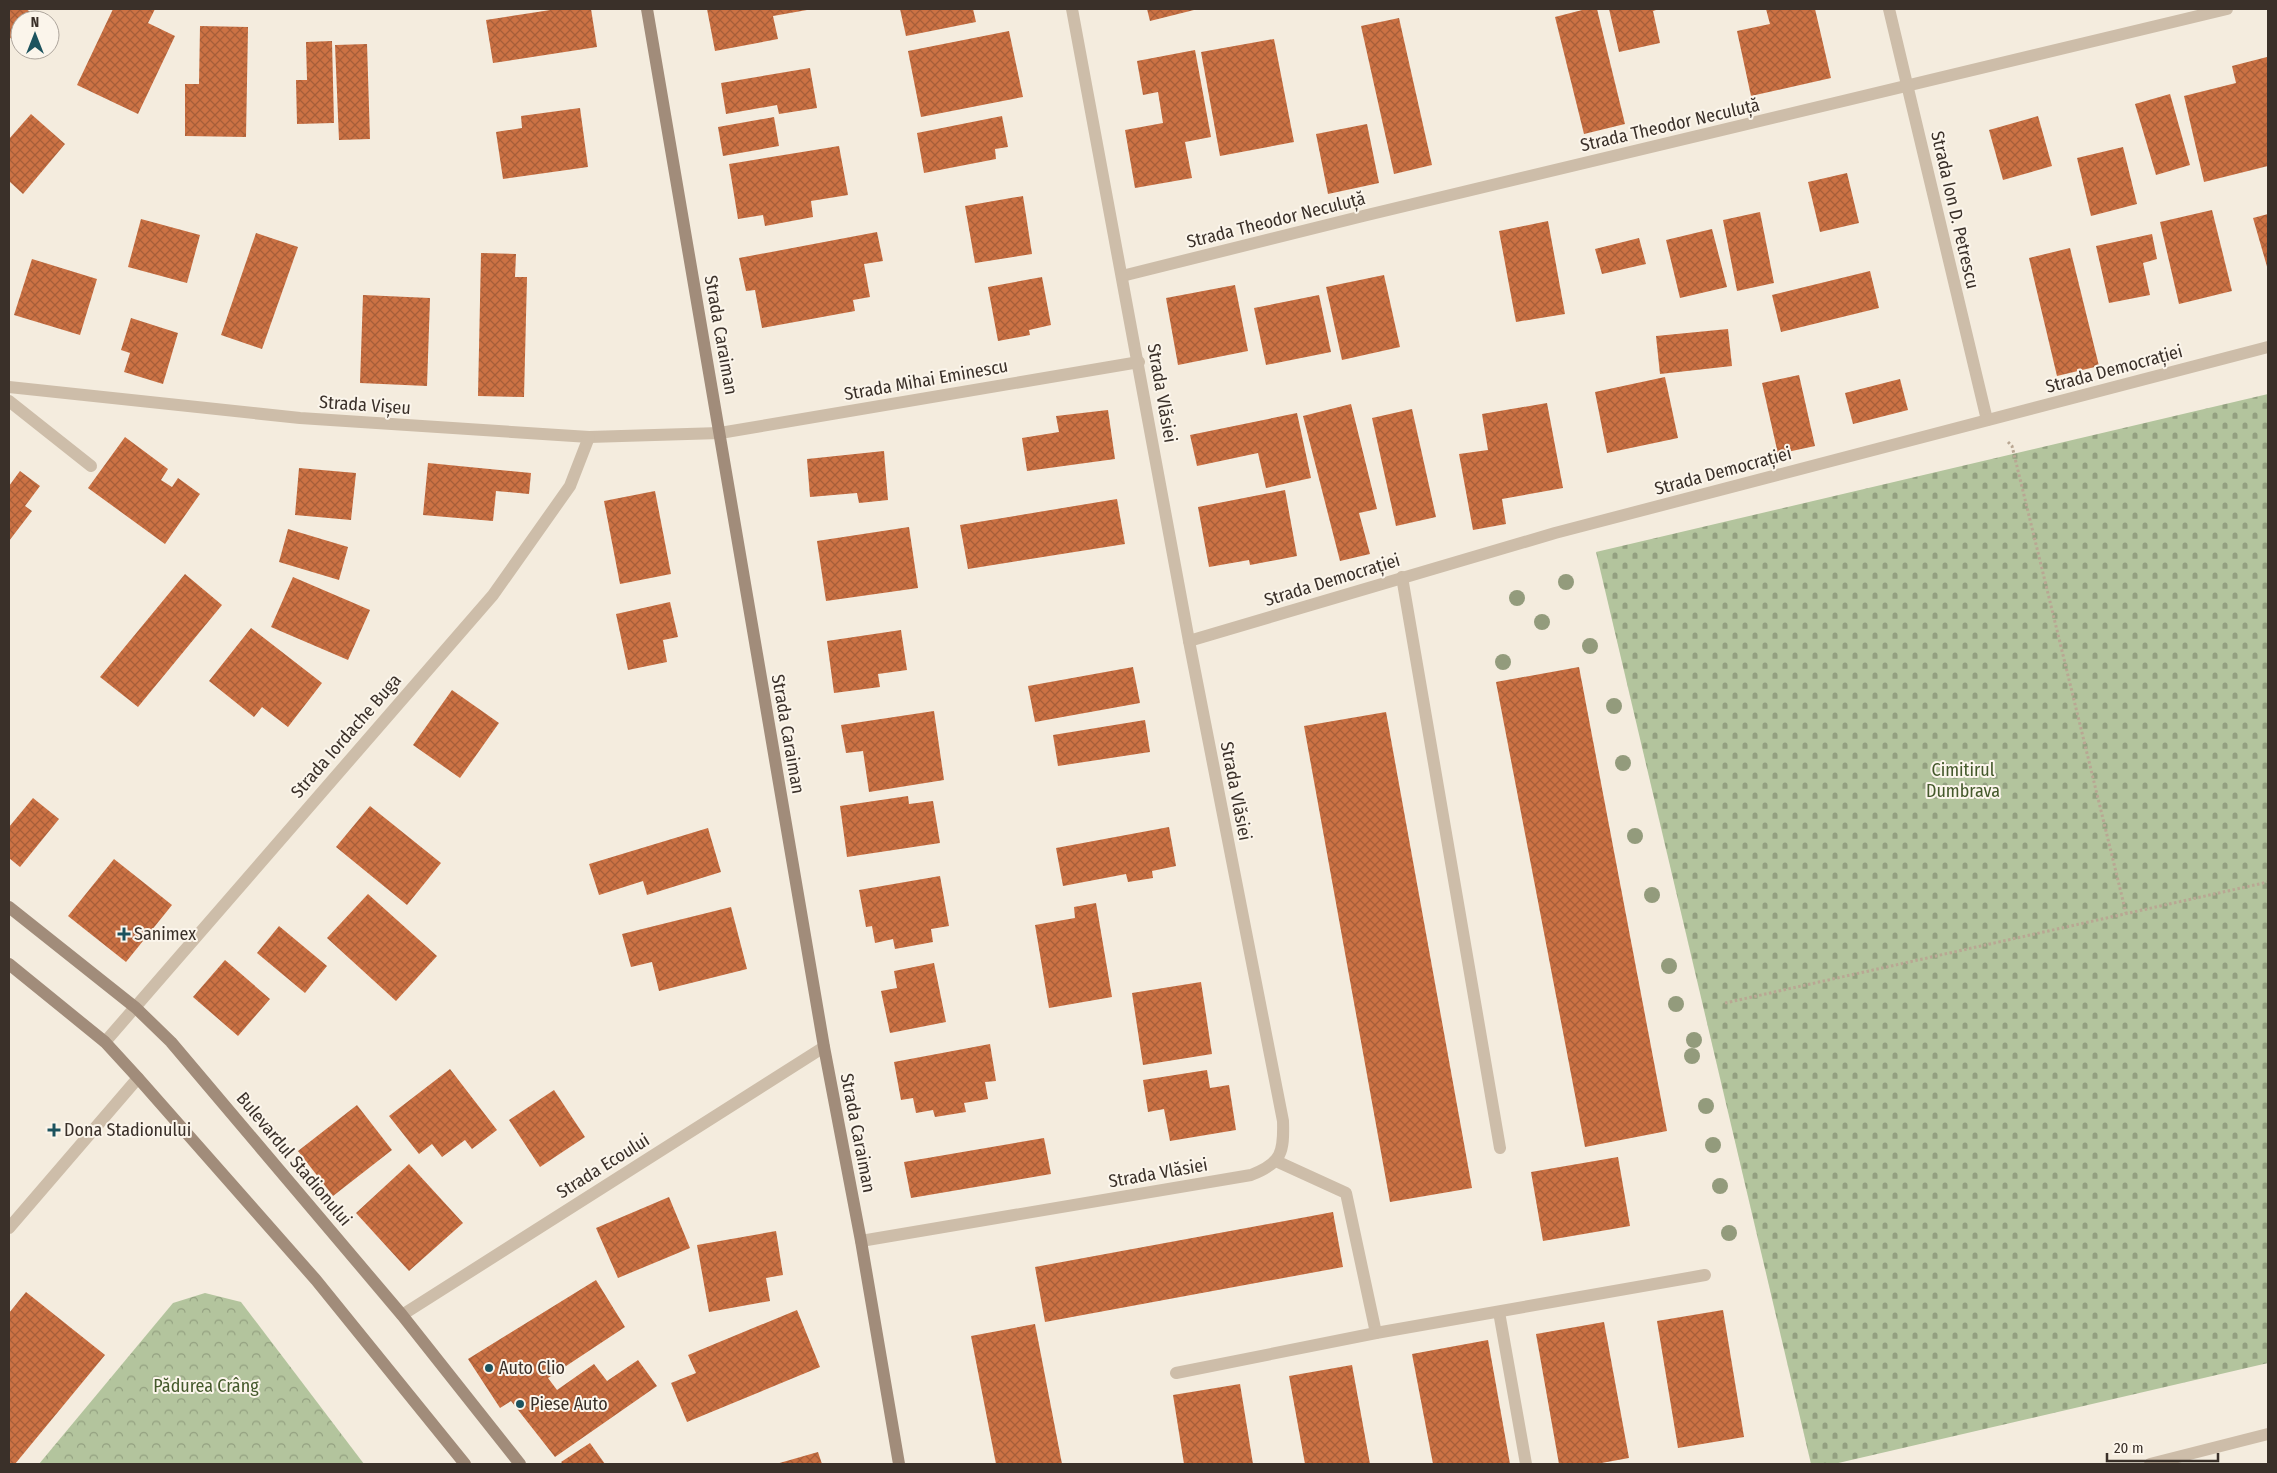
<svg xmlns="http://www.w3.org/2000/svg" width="2277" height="1473" font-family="'Fira Sans Condensed',sans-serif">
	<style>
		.forest { fill: url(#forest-crowns) }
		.cemetery { fill: url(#cemetery-stones) }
		.building { fill: url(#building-cross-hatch) }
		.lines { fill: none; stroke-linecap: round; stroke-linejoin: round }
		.path { stroke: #b9a793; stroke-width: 3; stroke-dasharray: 2.5 2.5; stroke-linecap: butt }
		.service { stroke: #cdbda9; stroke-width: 12 }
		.minor { stroke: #cdbda9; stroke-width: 12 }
		.secondary { stroke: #a18c7a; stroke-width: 12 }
		.tree { fill: #939b7c }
		.poi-dot { fill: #1c535e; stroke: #fbf5eb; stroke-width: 2 }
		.labels { text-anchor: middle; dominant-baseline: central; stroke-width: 4; stroke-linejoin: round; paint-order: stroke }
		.street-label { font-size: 18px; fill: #3a3029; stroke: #fbf5eb }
		.park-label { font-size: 18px; fill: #44592b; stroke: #fbf5eb }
		.poi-label { font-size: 18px; fill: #3a3029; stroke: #fbf5eb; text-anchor: start }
	</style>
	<defs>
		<pattern id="forest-crowns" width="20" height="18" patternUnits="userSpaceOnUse" patternTransform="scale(1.25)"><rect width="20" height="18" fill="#b3c49d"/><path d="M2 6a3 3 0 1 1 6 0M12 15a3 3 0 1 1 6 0" fill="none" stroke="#93a080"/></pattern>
		<pattern id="cemetery-stones" width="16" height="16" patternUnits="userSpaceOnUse" patternTransform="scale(1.25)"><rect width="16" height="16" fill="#b3c49d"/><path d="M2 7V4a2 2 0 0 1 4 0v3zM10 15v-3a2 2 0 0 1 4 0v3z" fill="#93a080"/></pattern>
		<pattern id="building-cross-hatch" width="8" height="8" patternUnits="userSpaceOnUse" patternTransform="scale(1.25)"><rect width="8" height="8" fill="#cc7244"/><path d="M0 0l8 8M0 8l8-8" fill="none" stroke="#a75e39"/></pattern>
	</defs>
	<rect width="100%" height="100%" fill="#f4ecde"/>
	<!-- forest -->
	<path class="forest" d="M205 1293 241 1302 364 1464H39L173 1303Z"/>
	<!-- cemetery -->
	<path class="cemetery" d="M2268 394V1363L1834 1464H1811L1596 552Z"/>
	<!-- building -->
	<g class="building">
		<path d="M9 9H26L42 20H20V45L9 37Z"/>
		<path d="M113 9H155L148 23 175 36 138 114 77 85Z"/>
		<path d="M557 9H591L597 47 493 63 486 20Z"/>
		<path d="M707 9H807V10L773 16 778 39 715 51Z"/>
		<path d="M900 9H973L976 22 906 36Z"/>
		<path d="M1147 9H1198L1150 21Z"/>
		<path d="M1586 9H1597L1625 124 1584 134 1555 17Z"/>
		<path d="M1609 9H1659L1653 11 1660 43 1619 52Z"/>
		<path d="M1766 9H1815L1831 78 1751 96 1737 31 1770 24Z"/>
		<path d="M1399 18 1432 165 1394 174 1361 26Z"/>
		<path d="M200 26 248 27 246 137 185 136V84H199Z"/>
		<path d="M1009 31 1023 97 921 117 908 51Z"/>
		<path d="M1274 39 1294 142 1220 156 1201 52Z"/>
		<path d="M332 41 334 123 297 124 296 80H307L306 42Z"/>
		<path d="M367 44 370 139 339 140 335 45Z"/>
		<path d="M1195 50 1211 137 1185 142 1192 178 1135 188 1125 130 1163 123 1158 92 1143 95 1137 61Z"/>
		<path d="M2267 57 2268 166 2204 182 2184 96 2236 83 2232 66Z"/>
		<path d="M810 68 817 108 779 114 777 105 726 114 721 83Z"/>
		<path d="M2170 94 2190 165 2156 175 2135 104Z"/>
		<path d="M580 108 588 167 503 179 496 132 522 128 521 116Z"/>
		<path d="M31 114 65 144 23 194 9 181V139Z"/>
		<path d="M1002 116 1008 147 995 149 996 159 924 173 917 133Z"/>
		<path d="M2038 116 2052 166 2003 180 1989 130Z"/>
		<path d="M774 117 779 146 723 156 718 127Z"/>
		<path d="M1367 124 1379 183 1328 194 1316 134Z"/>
		<path d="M839 146 848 195 811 201 813 217 765 226 763 215 738 219 729 164Z"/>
		<path d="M2123 147 2137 204 2091 216 2077 158Z"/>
		<path d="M1847 173 1859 223 1820 232 1808 182Z"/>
		<path d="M1023 196 1032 254 975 263 965 206Z"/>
		<path d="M2212 210 2232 291 2179 304 2160 222Z"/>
		<path d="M1760 212 1774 283 1737 291 1723 220Z"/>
		<path d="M2268 214V270L2253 218Z"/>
		<path d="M141 219 200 235 187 283 128 267Z"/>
		<path d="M1548 221 1565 314 1516 322 1499 231Z"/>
		<path d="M1712 229 1727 287 1680 298 1666 240Z"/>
		<path d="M877 232 883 261 864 264 870 297 853 300 855 311 762 328 755 290 746 291 739 258Z"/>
		<path d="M256 233 298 247 262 349 221 335Z"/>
		<path d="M2152 234 2157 259 2143 263 2150 295 2109 303 2096 246Z"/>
		<path d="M1639 238 1646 264 1602 274 1595 249Z"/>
		<path d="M2070 248 2099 366 2057 376 2029 258Z"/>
		<path d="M481 253 516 254 515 277H527L524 397 478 396Z"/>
		<path d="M32 259 97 279 80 335 14 315Z"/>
		<path d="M1870 271 1879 308 1781 332 1772 295Z"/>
		<path d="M1384 275 1400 347 1342 360 1326 287Z"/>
		<path d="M1042 277 1051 325 1029 330 1030 335 998 341 988 287Z"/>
		<path d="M1235 285 1248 351 1178 365 1166 298Z"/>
		<path d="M363 295 430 298 427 386 360 383Z"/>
		<path d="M1319 295 1331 352 1266 365 1254 308Z"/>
		<path d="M131 318 178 333 163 384 124 372 130 353 121 350Z"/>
		<path d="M1728 329 1732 366 1660 374 1656 336Z"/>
		<path d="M1799 375 1815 446 1778 454 1762 383Z"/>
		<path d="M1665 377 1678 438 1607 453 1595 392Z"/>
		<path d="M1900 379 1908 410 1853 424 1845 393Z"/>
		<path d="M1547 403 1563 488 1502 499 1506 524 1473 530 1459 454 1488 450 1482 414Z"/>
		<path d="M1351 404 1377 509 1359 513 1370 554 1340 561 1303 416Z"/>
		<path d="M1412 409 1436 517 1396 526 1372 418Z"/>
		<path d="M1108 410 1115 459 1027 471 1022 438 1059 432 1056 416Z"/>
		<path d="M1297 413 1311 478 1266 488 1258 453 1197 466 1190 435Z"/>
		<path d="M125 437 168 469 161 480 172 487 178 478 200 494 165 544 88 488Z"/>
		<path d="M884 451 888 500 859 503 857 493 810 497 807 459Z"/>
		<path d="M428 463 531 473 529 494 496 491 493 521 423 515Z"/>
		<path d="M299 468 356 473 351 520 295 515Z"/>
		<path d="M20 471 40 486 25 506 32 511 9 541V486Z"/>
		<path d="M1285 490 1297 556 1250 565 1249 560 1209 567 1198 507Z"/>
		<path d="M655 491 671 574 620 584 604 501Z"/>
		<path d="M1117 499 1125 544 968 569 960 525Z"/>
		<path d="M909 527 918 588 826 601 817 541Z"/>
		<path d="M288 529 348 547 339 580 279 562Z"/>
		<path d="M185 574 222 605 138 707 100 677Z"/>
		<path d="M293 577 370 610 348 660 271 627Z"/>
		<path d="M670 602 678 637 663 640 667 662 628 670 616 614Z"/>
		<path d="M251 628 322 683 288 727 262 707 254 717 209 681Z"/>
		<path d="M901 630 907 670 878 674 880 687 834 693 827 641Z"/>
		<path d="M1133 667 1140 703 1035 722 1028 686Z"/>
		<path d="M1579 667 1667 1131 1585 1147 1496 682Z"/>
		<path d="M452 690 499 723 460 778 413 745Z"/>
		<path d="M934 711 944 780 869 792 863 751 846 753 841 725Z"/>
		<path d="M1386 712 1472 1188 1390 1202 1304 726Z"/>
		<path d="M1145 720 1150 752 1058 766 1053 735Z"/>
		<path d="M908 796 909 804 933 801 940 843 847 857 840 806Z"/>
		<path d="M33 798 59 819 20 867 9 858V827Z"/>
		<path d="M370 806 441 863 407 905 336 847Z"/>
		<path d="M1169 827 1176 866 1152 871 1153 878 1128 882 1126 874 1063 886 1056 848Z"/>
		<path d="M708 828 721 872 647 895 643 881 599 895 589 864Z"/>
		<path d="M114 859 172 905 126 962 68 916Z"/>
		<path d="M940 876 949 926 931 929 933 942 895 949 893 939 875 943 872 926 866 927 859 890Z"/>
		<path d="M368 894 437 956 396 1001 327 938Z"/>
		<path d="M1096 903 1112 997 1049 1008 1035 925 1075 918 1074 907Z"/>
		<path d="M731 907 747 969 659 991 652 962 631 967 622 934Z"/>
		<path d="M279 926 327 966 305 993 257 953Z"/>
		<path d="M225 960 270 999 238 1036 193 997Z"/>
		<path d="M934 963 946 1022 890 1033 881 991 897 988 894 971Z"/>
		<path d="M1201 982 1212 1054 1143 1065 1132 993Z"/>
		<path d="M990 1044 996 1081 985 1082 988 1099 964 1103 966 1112 935 1117 933 1110 916 1113 913 1098 901 1100 894 1062Z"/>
		<path d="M450 1069 497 1130 472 1149 465 1140 442 1157 432 1144 419 1154 389 1116Z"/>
		<path d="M1207 1070 1210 1088 1229 1085 1236 1130 1170 1141 1164 1109 1148 1112 1143 1080Z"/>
		<path d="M554 1090 585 1137 540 1167 509 1120Z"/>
		<path d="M357 1105 392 1150 333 1196 298 1151Z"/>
		<path d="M1044 1138 1051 1174 911 1198 904 1162Z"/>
		<path d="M1618 1157 1630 1226 1543 1241 1531 1172Z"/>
		<path d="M409 1164 463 1223 409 1271 356 1213Z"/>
		<path d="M669 1197 690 1248 618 1278 596 1228Z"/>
		<path d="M1333 1212 1343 1267 1045 1322 1035 1267Z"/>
		<path d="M776 1231 783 1275 766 1278 770 1301 709 1312 697 1245Z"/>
		<path d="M596 1280 625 1327 548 1378 557 1390 594 1364 607 1381 638 1360 657 1386 555 1457 511 1401 500 1408 468 1359Z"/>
		<path d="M26 1292 105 1355 15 1464H9V1313Z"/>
		<path d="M797 1310 820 1367 687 1422 671 1383 696 1373 688 1355Z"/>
		<path d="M1723 1310 1744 1437 1678 1448 1657 1321Z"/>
		<path d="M1604 1322 1629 1458 1596 1464H1559L1536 1334Z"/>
		<path d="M1035 1324 1062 1464H996L971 1336Z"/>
		<path d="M1488 1340 1510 1464H1433L1412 1354Z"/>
		<path d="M1352 1365 1370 1464H1305L1289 1376Z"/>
		<path d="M1240 1384 1253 1464H1184L1173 1395Z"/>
		<path d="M590 1443 605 1464H563L561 1462Z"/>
		<path d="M818 1452 822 1464H776Z"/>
	</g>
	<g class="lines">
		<!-- path -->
		<g class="path">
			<path d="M2008 442 2012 446 2126 913"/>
			<path d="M1725 1003 2268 882"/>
		</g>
		<!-- service -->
		<g class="service">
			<path d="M1276 1161 1346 1193 1376 1333"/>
			<path d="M9 1228 138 1078"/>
			<path d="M1499 1312 1526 1464"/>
			<path d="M1176 1373 1376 1333 1705 1275"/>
		</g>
		<!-- minor -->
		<g class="minor">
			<path d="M1889 9 1987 420"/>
			<path d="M1122 276 1363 216 2227 9"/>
			<path d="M9 387 300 418 589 437 720 433 1139 362"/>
			<path d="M9 401 91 466"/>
			<path d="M1402 577 1500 1148"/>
			<path d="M1189 641 1555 533 2268 347"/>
			<path d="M105 1042 493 595 570 486 589 437"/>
			<path d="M861 1241 1251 1175C1282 1163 1284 1152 1283 1121L1189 641 1072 9"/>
			<path d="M402 1315 824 1047"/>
			<path d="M2150 1464 2268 1434"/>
		</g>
		<!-- secondary -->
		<g class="secondary">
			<path d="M647 9 824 1047 861 1241 899 1464"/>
			<path d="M9 907 136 1008 171 1042 402 1315 520 1464"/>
			<path d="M9 964 105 1042 138 1078 316 1280 465 1464"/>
		</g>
	</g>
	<!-- trees -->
	<g class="tree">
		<circle cx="1566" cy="582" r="8"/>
		<circle cx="1517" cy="598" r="8"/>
		<circle cx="1542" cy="622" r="8"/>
		<circle cx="1590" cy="646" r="8"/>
		<circle cx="1503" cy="662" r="8"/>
		<circle cx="1614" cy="706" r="8"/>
		<circle cx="1623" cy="763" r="8"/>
		<circle cx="1635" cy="836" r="8"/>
		<circle cx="1652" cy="895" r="8"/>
		<circle cx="1669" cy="966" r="8"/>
		<circle cx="1676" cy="1004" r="8"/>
		<circle cx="1694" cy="1040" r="8"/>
		<circle cx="1692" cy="1056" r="8"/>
		<circle cx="1706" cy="1106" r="8"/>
		<circle cx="1713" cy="1145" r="8"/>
		<circle cx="1720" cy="1186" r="8"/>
		<circle cx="1729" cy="1233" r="8"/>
	</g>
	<!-- markers -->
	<g class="poi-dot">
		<path d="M121.5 926.5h5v5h5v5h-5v5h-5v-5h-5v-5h5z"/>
		<path d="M51.5 1122.5h5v5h5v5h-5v5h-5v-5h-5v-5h5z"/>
		<circle cx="489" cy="1368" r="5"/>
		<circle cx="520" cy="1404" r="5"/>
	</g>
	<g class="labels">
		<!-- street labels -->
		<g class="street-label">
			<text transform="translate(1670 125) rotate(-13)">Strada Theodor Neculuță</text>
			<text transform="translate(1955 210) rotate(77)">Strada Ion D. Petrescu</text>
			<text transform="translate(1276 220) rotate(-14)">Strada Theodor Neculuță</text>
			<text transform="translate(721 335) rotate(80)">Strada Caraiman</text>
			<text transform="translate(2114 369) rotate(-15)">Strada Democrației</text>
			<text transform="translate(926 380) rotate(-10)">Strada Mihai Eminescu</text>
			<text transform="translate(1162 393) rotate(80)">Strada Vlăsiei</text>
			<text transform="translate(365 405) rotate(4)">Strada Vișeu</text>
			<text transform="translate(1723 471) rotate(-15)">Strada Democrației</text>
			<text transform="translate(1332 580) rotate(-17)">Strada Democrației</text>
			<text transform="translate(788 734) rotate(80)">Strada Caraiman</text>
			<text transform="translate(346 736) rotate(-49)">Strada Iordache Buga</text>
			<text transform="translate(1236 791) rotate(79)">Strada Vlăsiei</text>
			<text transform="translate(858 1133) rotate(79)">Strada Caraiman</text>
			<text transform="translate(294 1159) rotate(50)">Bulevardul Stadionului</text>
			<text transform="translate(603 1166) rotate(-32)">Strada Ecoului</text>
			<text transform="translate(1158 1173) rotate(-10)">Strada Vlăsiei</text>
		</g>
		<!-- park labels -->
		<g class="park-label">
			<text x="1963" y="770">Cimitirul<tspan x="1963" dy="21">Dumbrava</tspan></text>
			<text x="206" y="1386">Pădurea Crâng</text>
		</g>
		<!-- poi labels -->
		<g class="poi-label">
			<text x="134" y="934">Sanimex</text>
			<text x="64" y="1130">Dona Stadionului</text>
			<text x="499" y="1368">Auto Clio</text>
			<text x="530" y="1404">Piese Auto</text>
		</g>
	</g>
	<!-- border -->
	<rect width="2277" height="1473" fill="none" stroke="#3a3029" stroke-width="20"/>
	<!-- north arrow -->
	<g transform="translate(35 35)"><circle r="24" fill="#fbf5eb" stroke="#aea69d"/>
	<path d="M0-4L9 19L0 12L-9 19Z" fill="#1c535e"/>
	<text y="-8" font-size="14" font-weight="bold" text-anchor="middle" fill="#3a3029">N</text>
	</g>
	<!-- scale -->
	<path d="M2107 1453v8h111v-8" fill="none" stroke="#3a3029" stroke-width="2.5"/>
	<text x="2114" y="1453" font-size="15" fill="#3a3029" stroke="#fbf5eb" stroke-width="4" paint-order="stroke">20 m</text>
</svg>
